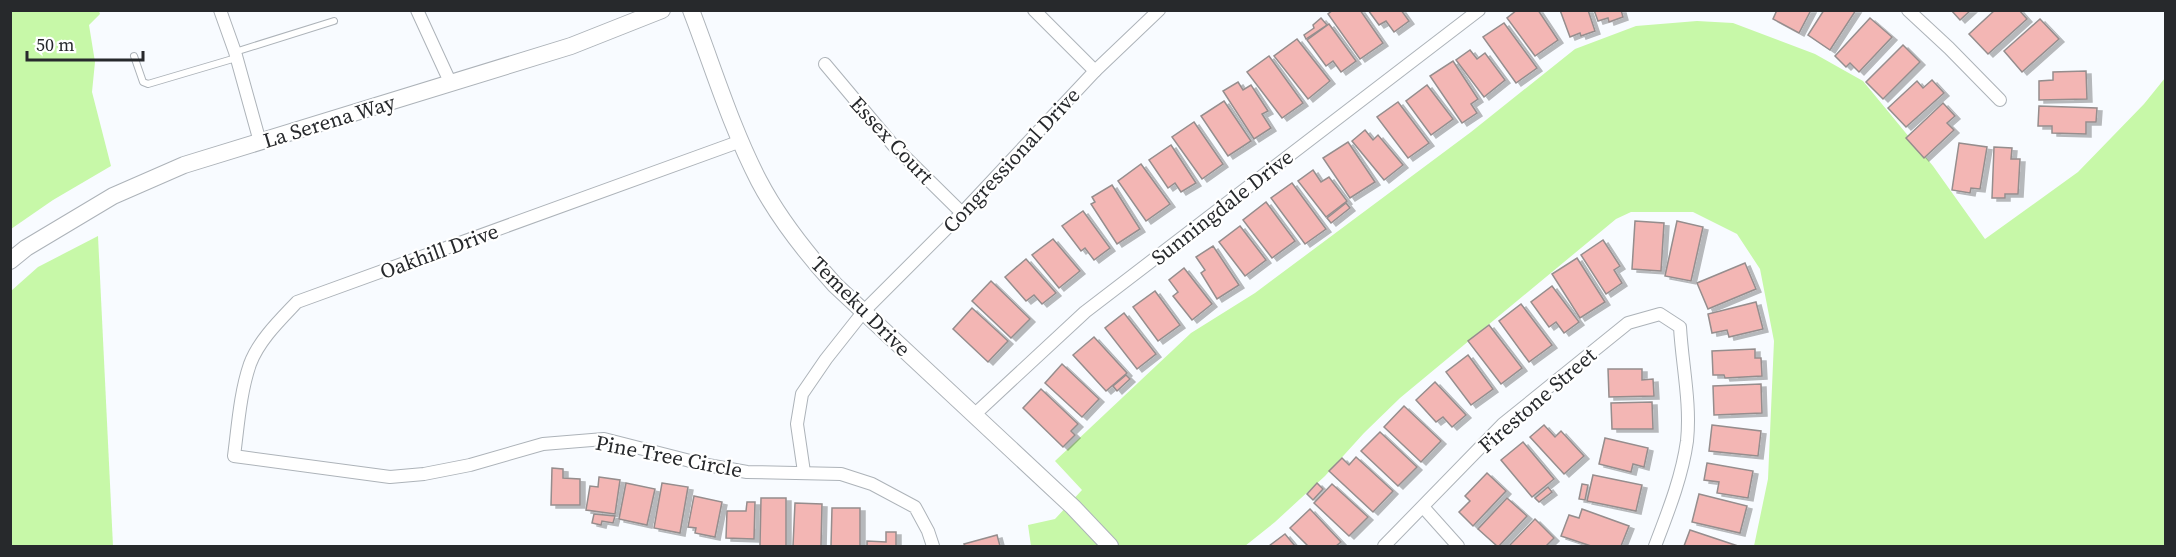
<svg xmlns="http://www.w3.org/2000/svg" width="2176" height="557" font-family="'Source Serif 4',serif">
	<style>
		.green { fill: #c7f8a8 }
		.building { fill: #f3b6b4; stroke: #958d8d; stroke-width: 1.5; filter: url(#shadow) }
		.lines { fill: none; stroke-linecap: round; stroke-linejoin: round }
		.lane-casing { stroke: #adb3b9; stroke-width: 8 }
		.street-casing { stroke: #adb3b9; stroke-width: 14 }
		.secondary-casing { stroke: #adb3b9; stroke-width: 18 }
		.lane { stroke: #fff; stroke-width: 6 }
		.street { stroke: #fff; stroke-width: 12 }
		.secondary { stroke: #fff; stroke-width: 16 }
		.labels { text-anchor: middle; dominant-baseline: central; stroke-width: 4.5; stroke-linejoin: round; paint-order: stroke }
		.street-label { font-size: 21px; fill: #27292c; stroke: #fff }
	</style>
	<defs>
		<filter id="shadow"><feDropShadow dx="5" dy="3" stdDeviation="0" flood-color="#0004"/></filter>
	</defs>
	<rect width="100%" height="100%" fill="#f8fbff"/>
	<!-- green -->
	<g class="green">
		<path d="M11 10 99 11 100 14 89 25 95 62 92 92 111 166 53 200 11 229Z"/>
		<path d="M1697 21 1733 23 1815 54 1863 81 1933 166 1985 239 2078 172 2144 104 2165 78V546H1754L1768 479 1774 341 1760 269 1737 234 1693 212H1631L1616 219 1400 398 1364 433 1325 476 1275 522 1245 546H1031L1028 525 1055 519 1082 490 1055 461 1191 333 1255 293 1471 132 1575 49 1636 26Z"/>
		<path d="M98 236 113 546H11V291L38 267Z"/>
	</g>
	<!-- building -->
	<g class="building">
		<path d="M1333 10H1360L1383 43 1360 59 1328 14Z"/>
		<path d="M1368 10H1401L1409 21 1394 32 1386 21 1379 25Z"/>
		<path d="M1517 10H1538L1558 40 1535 56 1507 18Z"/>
		<path d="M1560 10H1588L1595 31 1581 36 1580 33 1570 37Z"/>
		<path d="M1594 10H1621L1623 17 1609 22 1608 18 1598 21Z"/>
		<path d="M1777 10H1811L1799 33 1773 19Z"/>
		<path d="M1824 10H1856L1830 50 1808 35Z"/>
		<path d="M1951 10H1971L1960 20Z"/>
		<path d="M1995 10H2019L2027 19 1988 54 1969 34Z"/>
		<path d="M1321 18 1327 25 1306 39 1304 35 1314 28 1313 25Z"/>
		<path d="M1870 18 1892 37 1859 72 1850 63 1846 67 1835 56Z"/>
		<path d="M2040 19 2059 39 2022 72 2004 51Z"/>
		<path d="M1504 23 1537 68 1516 83 1483 37Z"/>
		<path d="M1329 24 1356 61 1341 72 1333 61 1326 66 1307 40Z"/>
		<path d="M1297 39 1330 81 1308 99 1274 56Z"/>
		<path d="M1903 45 1920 62 1883 99 1866 82Z"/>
		<path d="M1470 50 1477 59 1485 53 1505 80 1484 97 1456 60Z"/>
		<path d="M1269 56 1303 103 1282 118 1247 72Z"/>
		<path d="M1453 61 1478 99 1471 104 1477 113 1462 123 1430 76Z"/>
		<path d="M2086 71 2087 99 2039 100V81L2053 80V72Z"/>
		<path d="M1932 80 1944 93 1906 127 1888 108 1917 81 1923 88Z"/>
		<path d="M1238 82 1243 90 1251 85 1268 111 1262 114 1271 128 1254 139 1223 91Z"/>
		<path d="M1427 85 1453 119 1431 135 1406 101Z"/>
		<path d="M1224 101 1251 141 1228 156 1201 116Z"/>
		<path d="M1398 102 1429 143 1408 158 1377 117Z"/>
		<path d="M1943 103 1955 116 1947 123 1954 130 1924 158 1906 138Z"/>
		<path d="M2039 106 2097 108 2096 122H2086V134L2052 133V126H2038Z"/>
		<path d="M1194 122 1223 164 1202 179 1172 137Z"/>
		<path d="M1365 130 1373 140 1378 135 1403 165 1384 180 1352 141Z"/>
		<path d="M1348 142 1375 182 1350 198 1323 158Z"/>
		<path d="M1959 143 1987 147 1980 189 1971 188 1970 193 1952 190Z"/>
		<path d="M1171 145 1196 183 1181 192 1175 183 1168 188 1149 160Z"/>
		<path d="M1994 147 2012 148 2011 159H2020L2018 194H2005V198H1992Z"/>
		<path d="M1141 164 1170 204 1146 221 1118 181Z"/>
		<path d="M1313 170 1321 182 1329 177 1347 201 1326 217 1298 181Z"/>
		<path d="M1292 183 1326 229 1305 244 1271 198Z"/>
		<path d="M1112 185 1140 229 1117 244 1091 204 1095 202 1092 197Z"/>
		<path d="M1266 202 1295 241 1272 258 1243 220Z"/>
		<path d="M1346 203 1350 208 1331 223 1327 218Z"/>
		<path d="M1083 211 1110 248 1094 260 1085 248 1081 251 1062 226Z"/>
		<path d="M1635 221 1664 223 1661 271 1632 269Z"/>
		<path d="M1677 221 1703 227 1691 281 1665 276Z"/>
		<path d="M1240 226 1266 260 1245 276 1219 242Z"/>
		<path d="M1053 239 1080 271 1059 288 1032 255Z"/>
		<path d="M1603 240 1620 266 1614 270 1622 283 1606 294 1581 255Z"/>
		<path d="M1213 246 1239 285 1217 299 1201 273 1205 270 1196 257Z"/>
		<path d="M1577 258 1605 302 1580 318 1552 274Z"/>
		<path d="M1026 259 1056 293 1042 304 1034 295 1026 301 1005 277Z"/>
		<path d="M1745 263 1756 289 1708 309 1697 283Z"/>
		<path d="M1184 268 1212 304 1192 320 1173 296 1178 292 1169 280Z"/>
		<path d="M991 281 1030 319 1011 338 972 301Z"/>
		<path d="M1552 286 1579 322 1564 333 1556 322 1549 327 1531 302Z"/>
		<path d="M1155 291 1180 325 1158 341 1133 307Z"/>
		<path d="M1756 302 1763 329 1729 337 1727 330 1712 333 1708 314Z"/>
		<path d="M1521 304 1552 345 1529 362 1499 321Z"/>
		<path d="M972 308 1008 341 988 362 953 329Z"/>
		<path d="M1124 313 1156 354 1137 369 1105 328Z"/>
		<path d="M1489 325 1522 368 1501 384 1468 341Z"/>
		<path d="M1094 337 1127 373 1106 391 1073 355Z"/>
		<path d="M1755 349V358H1761L1762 376 1725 378 1724 375H1713L1712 351Z"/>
		<path d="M1468 355 1493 389 1471 405 1446 372Z"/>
		<path d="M1062 364 1099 399 1082 417 1045 383Z"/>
		<path d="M1608 369H1642V380L1653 379 1654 396 1609 397Z"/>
		<path d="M1126 375 1130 379 1117 391 1113 386Z"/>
		<path d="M1435 382 1466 415 1452 427 1443 417 1436 422 1416 400Z"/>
		<path d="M1761 384 1762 413 1714 415 1713 386Z"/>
		<path d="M1041 389 1078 424 1071 431 1075 435 1063 447 1023 408Z"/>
		<path d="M1652 402 1653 429H1612L1611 403Z"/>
		<path d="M1404 406 1441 441 1421 462 1384 427Z"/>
		<path d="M1544 425 1555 437 1561 431 1584 456 1564 474 1530 437Z"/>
		<path d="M1712 425 1761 431 1758 456 1709 451Z"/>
		<path d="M1380 432 1417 467 1398 486 1361 451Z"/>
		<path d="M1605 438 1648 448 1644 467 1633 464 1631 472 1599 464Z"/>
		<path d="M1523 442 1554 479 1532 497 1501 460Z"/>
		<path d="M1356 457 1393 491 1373 512 1329 471 1342 458 1349 465Z"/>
		<path d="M1707 463 1753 471 1748 498 1717 493 1719 482 1704 480Z"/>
		<path d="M552 468 563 469V478L580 479V505H551Z"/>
		<path d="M1487 473 1506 491 1473 526 1459 512 1470 501 1465 496Z"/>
		<path d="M1593 475 1642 485 1636 511 1587 501Z"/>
		<path d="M599 477 620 480 615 514 586 510 590 486 598 487Z"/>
		<path d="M626 483 655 489 647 525 619 519Z"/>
		<path d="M662 483 688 487 680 533 654 528Z"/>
		<path d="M1317 483 1323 489 1313 500 1307 494Z"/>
		<path d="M1332 484 1368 517 1349 536 1314 503Z"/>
		<path d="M1582 484 1588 485 1585 500 1579 499Z"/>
		<path d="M1548 487 1552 492 1539 502 1535 498Z"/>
		<path d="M1699 494 1747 506 1740 533 1692 522Z"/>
		<path d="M694 496 722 502 715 537 695 533 696 528 688 527Z"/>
		<path d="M761 498H786V546H760Z"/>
		<path d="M1507 498 1527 516 1499 546H1497L1478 529Z"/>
		<path d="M747 502H755L754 539 726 538 727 511H746Z"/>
		<path d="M795 503 822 504 821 546H793Z"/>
		<path d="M832 508H860V546H831Z"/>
		<path d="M1310 509 1341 542 1336 546H1308L1290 528Z"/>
		<path d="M1582 509 1629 526 1621 546H1591L1561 536 1569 515 1579 518Z"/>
		<path d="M594 514 615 516 613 523 602 521 601 525 592 523Z"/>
		<path d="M1535 519 1554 538 1546 546H1509Z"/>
		<path d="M1690 530 1738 546H1684Z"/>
		<path d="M886 532H896V546H867V541L886 542Z"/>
		<path d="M1285 534 1295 546H1269Z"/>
		<path d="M997 535 1000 546H965L964 544Z"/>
	</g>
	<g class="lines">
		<defs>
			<g id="lane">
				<path d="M235 52 334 21"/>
				<path d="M134 56 143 82 148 84 236 58"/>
			</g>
			<g id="street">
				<path d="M220 10 235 52 260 142"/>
				<path d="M417 10 451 84"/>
				<path d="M1034 10 1095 71"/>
				<path d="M1908 10 1949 48 2000 100"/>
				<path d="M825 64 893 145 962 213"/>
				<path d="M741 141 297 302C280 320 259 340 250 364 240 393 238 426 234 456L390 477 424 474 470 465 543 444 604 439 702 464 747 472 841 474 872 484 915 507 928 531 933 546"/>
				<path d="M974 415 1085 312 1479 10"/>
				<path d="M804 472 797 424 802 394 826 359 864 311 962 213 1095 71 1159 10"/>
				<path d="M1424 508 1458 546"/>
				<path d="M1384 546 1503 424 1628 323 1660 314 1680 327C1682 364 1691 403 1687 441 1682 477 1668 512 1655 546"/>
			</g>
			<g id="secondary">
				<path d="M691 10C713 67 731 127 759 181 779 219 806 253 835 285L1073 507 1110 546"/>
				<path d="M10 261 26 248 113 196 184 165 571 46 662 10"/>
			</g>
		</defs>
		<!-- lane casing -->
		<use href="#lane" class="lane-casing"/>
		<!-- street casing -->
		<use href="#street" class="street-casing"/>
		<!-- secondary casing -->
		<use href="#secondary" class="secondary-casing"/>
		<!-- lane -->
		<use href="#lane" class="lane"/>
		<!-- street -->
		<use href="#street" class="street"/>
		<!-- secondary -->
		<use href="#secondary" class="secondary"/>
	</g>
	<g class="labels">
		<!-- street labels -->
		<g class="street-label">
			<text transform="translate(329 121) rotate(-17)">La Serena Way</text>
			<text transform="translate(892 140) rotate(47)">Essex Court</text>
			<text transform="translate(1011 160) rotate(-47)">Congressional Drive</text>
			<text transform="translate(1222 207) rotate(-38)">Sunningdale Drive</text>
			<text transform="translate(439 251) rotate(-20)">Oakhill Drive</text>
			<text transform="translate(861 306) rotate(45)">Temeku Drive</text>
			<text transform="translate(1537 400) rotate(-41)">Firestone Street</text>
			<text transform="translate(669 456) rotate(11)">Pine Tree Circle</text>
		</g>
	</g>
	<!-- border -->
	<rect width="2176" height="557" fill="none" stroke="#27292c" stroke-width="24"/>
	<!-- scale -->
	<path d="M27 51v9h116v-9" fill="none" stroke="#27292c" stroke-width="3"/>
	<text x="36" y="51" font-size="18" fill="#27292c" stroke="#ffffff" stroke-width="4.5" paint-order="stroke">50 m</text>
</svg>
